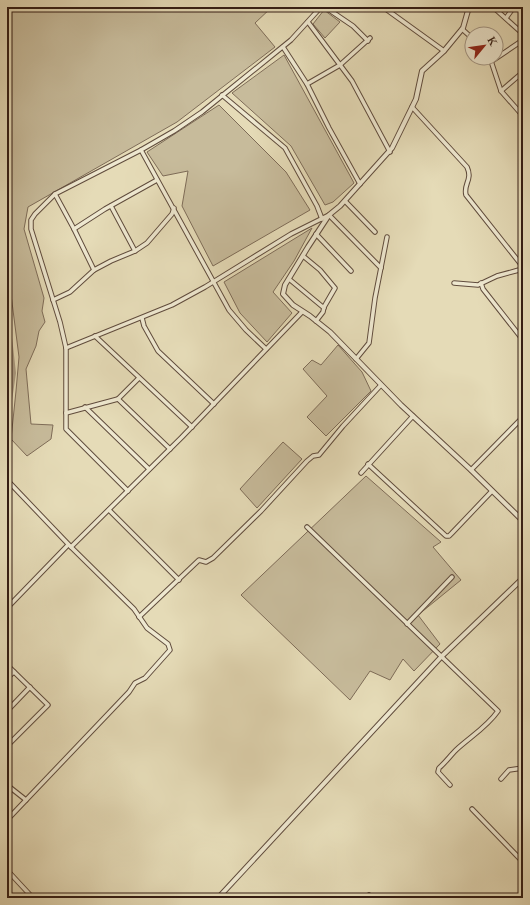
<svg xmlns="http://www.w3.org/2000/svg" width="530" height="905" font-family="Cardo,serif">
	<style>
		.green { fill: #c7bb9b; stroke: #7e6c58 }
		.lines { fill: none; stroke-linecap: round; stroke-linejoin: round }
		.river { stroke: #a99a80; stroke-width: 6 }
		.minor-casing { stroke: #604c3d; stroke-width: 5.5 }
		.tertiary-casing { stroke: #604c3d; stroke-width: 6 }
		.minor { stroke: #eee8d0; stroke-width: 3.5 }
		.tertiary { stroke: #eee8d0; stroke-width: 4 }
	</style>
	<rect width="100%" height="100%" fill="#e5dbb7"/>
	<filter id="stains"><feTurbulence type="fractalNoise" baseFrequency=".005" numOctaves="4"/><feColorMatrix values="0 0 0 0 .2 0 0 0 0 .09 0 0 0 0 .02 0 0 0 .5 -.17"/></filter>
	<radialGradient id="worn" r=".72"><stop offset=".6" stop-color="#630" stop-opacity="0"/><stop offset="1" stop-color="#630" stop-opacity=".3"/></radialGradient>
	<!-- green -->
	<g class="green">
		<path d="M7 7H272L255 23 275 47 177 122 28 207 24 229 44 298 42 311 45 322 39 331 36 346 26 369 31 424 53 425 51 439 27 456 11 439 16 391 19 357 9 279 7 272Z"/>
		<path d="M324 10 340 22 325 38 313 24Z"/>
		<path d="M284 55 354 183 333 202 325 205 291 146 232 93Z"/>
		<path d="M219 105 286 172 310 210 213 266 182 206 188 171 163 176 147 152Z"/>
		<path d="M312 228 294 261 273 292 292 313 267 342 240 313 224 282Z"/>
		<path d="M338 345 362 372 371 391 326 436 307 417 327 396 303 369 312 360 321 365Z"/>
		<path d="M283 442 302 459 257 508 240 489Z"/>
		<path d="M366 476 441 542 433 547 461 580 418 615 440 644 414 671 403 659 390 680 370 671 350 700 241 595Z"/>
	</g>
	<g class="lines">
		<!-- river -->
		<path class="river" d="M7 320 13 373 7 414"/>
		<defs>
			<g id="minor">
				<path d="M325 7 353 26 368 41"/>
				<path d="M383 7 444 51"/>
				<path d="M493 7 523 34"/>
				<path d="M506 18 514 7"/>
				<path d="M308 22 352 81 390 152"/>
				<path d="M462 29 472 38"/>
				<path d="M283 47 307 84 329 128 360 184"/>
				<path d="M490 58 501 91 523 116"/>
				<path d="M492 61 523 40"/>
				<path d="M307 84 340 65 370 38"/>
				<path d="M501 91 523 72"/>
				<path d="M222 95 285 148 317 206 322 219"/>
				<path d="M412 107 467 167C473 180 463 184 466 195L523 267"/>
				<path d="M141 150 229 310 246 330 266 349"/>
				<path d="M55 194 74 229 94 270"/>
				<path d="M345 201 375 232"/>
				<path d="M111 206 135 251"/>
				<path d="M74 229 105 209 157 180"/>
				<path d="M316 234 351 271"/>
				<path d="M303 256 320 270 335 288 324 307 323 312 316 321"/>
				<path d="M289 279 324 308"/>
				<path d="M454 283 478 285 497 276 519 270 523 268"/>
				<path d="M481 283 483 289 523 340"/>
				<path d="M53 300 70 292 94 270 111 261 135 251 147 243 172 214 174 208"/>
				<path d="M142 318 144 326 158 351 214 404"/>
				<path d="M95 336 192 427"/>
				<path d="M523 344 521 346 523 349"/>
				<path d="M66 348 172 305 205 287 291 234 329 215 381 268"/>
				<path d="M356 359 369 343 375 298 387 237"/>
				<path d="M118 399 139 378"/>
				<path d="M85 407 149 469"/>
				<path d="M66 413 118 399 170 449"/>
				<path d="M368 464 446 536H449L452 533 492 491"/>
				<path d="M471 470 523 417"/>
				<path d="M361 473 413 416"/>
				<path d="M7 480 71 547"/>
				<path d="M128 491 66 429V348L60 322 31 229V220L35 214 55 194 141 150 174 131 202 112 291 40 321 7"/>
				<path d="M109 510 179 580"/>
				<path d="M307 527 498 711C487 727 470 737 456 750 450 756 445 763 439 768L438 772 450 785"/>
				<path d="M7 608 68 545"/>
				<path d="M139 617 199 560 206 562 213 558 261 511 307 461 313 456 319 455 343 426 381 385"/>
				<path d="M407 624 452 577"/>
				<path d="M7 665 48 705 7 746"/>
				<path d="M7 678 14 672"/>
				<path d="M7 711 30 687"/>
				<path d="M501 779 509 770 523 768"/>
				<path d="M7 785 26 800"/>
				<path d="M472 809 523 862"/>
				<path d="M7 820 129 692 135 683 145 678 170 650 168 644 147 628 134 609 71 547 182 437 302 312"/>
				<path d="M7 870 33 898"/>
				<path d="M369 895 372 898"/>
			</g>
			<g id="tertiary">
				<path d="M469 7 463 28 458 34 444 51 422 71 416 99 392 148 340 206 329 215 308 247 285 285 283 294 293 305 310 316 330 332 401 405 471 470 523 521"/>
				<path d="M218 898 442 656 523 578"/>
			</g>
		</defs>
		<!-- minor casing -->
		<use href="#minor" class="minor-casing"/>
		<!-- tertiary casing -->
		<use href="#tertiary" class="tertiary-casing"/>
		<!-- minor -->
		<use href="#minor" class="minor"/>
		<!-- tertiary -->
		<use href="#tertiary" class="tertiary"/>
	</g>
	<!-- margin -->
	<rect width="530" height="905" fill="none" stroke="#e5dbb7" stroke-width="24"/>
	<rect x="8" y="8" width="514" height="889" fill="none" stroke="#341d14" stroke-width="2"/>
	<rect x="12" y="12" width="506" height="881" fill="none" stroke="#341d14"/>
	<!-- north arrow -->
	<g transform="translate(484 46) rotate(61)"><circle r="19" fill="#eee8d0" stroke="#a49785"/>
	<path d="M0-3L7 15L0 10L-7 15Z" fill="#8f2418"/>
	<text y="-6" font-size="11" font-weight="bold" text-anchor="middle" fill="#341d14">K</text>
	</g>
	<rect width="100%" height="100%" filter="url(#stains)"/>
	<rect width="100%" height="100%" fill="url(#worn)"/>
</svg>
